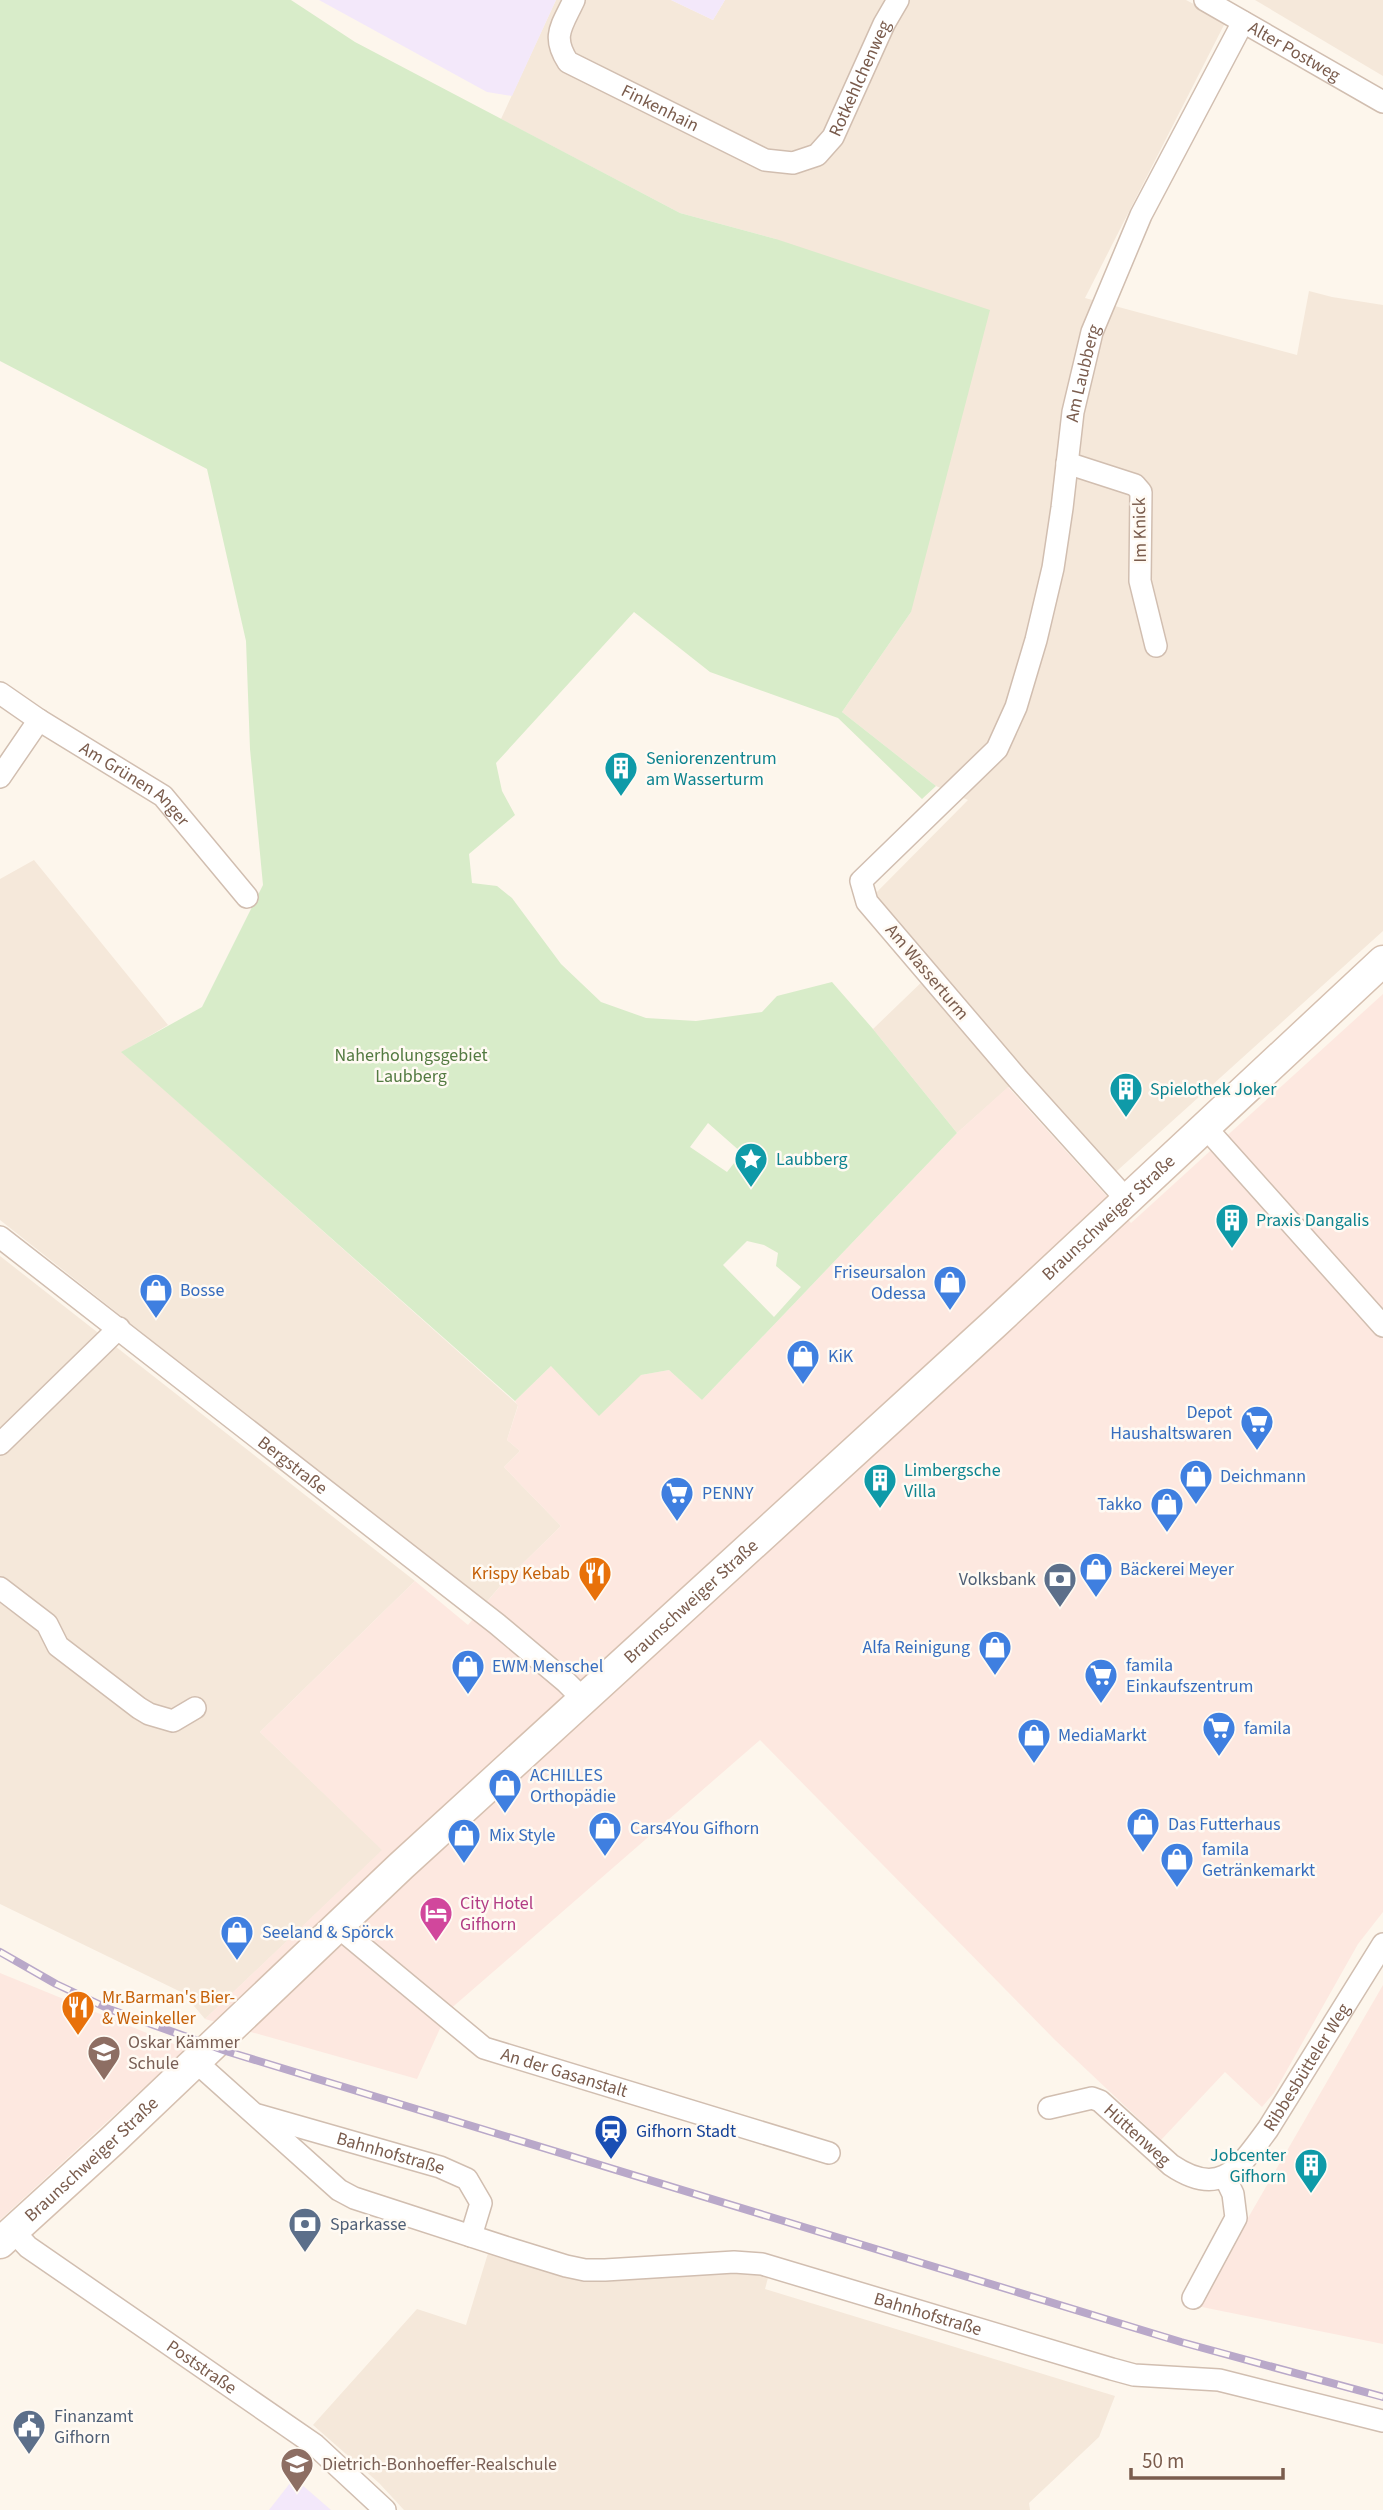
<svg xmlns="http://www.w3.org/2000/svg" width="1383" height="2510" font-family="'Source Sans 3',sans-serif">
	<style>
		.residential { fill: #f5e8da }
		.commercial { fill: #fde8e0 }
		.education { fill: #f3e8fa }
		.green { fill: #d8ecc9; fill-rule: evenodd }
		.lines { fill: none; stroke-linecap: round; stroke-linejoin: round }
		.street-casing { stroke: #d1beb0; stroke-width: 24 }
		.secondary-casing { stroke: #d6c0b0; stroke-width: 33 }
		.street { stroke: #fff; stroke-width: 21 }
		.secondary { stroke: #fff; stroke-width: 30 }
		.rail-casing { stroke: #b9a8c9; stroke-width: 8 }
		.rail { stroke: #fffaf3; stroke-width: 5; stroke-dasharray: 16; stroke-linecap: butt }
		.labels { text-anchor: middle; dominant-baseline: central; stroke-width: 5; stroke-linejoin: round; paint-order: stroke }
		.street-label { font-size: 18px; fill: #7a5c4d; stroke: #fffaf3 }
		.culture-label { font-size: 18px; fill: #0d838f; stroke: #fffaf3; text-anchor: start }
		.park-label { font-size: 18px; fill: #537a41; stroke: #fffaf3 }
		.shop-label { font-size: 18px; fill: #366cbe; stroke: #fffaf3; text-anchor: start }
		.food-label { font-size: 18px; fill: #c56008; stroke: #fffaf3; text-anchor: end }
		.service-label { font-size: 18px; fill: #4e5e75; stroke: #fffaf3; text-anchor: start }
		.hotel-label { font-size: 18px; fill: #b23c85; stroke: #fffaf3; text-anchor: start }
		.education-label { font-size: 18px; fill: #785e54; stroke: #fffaf3; text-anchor: start }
		.transit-label { font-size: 18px; fill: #164399; stroke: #fffaf3; text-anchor: start }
	</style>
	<rect width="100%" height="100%" fill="#fdf6ec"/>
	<!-- residential -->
	<g class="residential">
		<path d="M556 0H671L713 20 725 0H1186L1226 21 1085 298 1297 355 1309 291 1332 297 1383 305V931L1108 1179 1018 1079 957 1133 873 1029 929 975 867 902 968 800 936 786 842 712 911 612 776 239 680 213 501 119Z"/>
		<path d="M1255 0H1383V76Z"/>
		<path d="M34 860 168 1025 122 1052 518 1405 507 1440 520 1451 504 1467 561 1526 501 1585 485 1604 0 1220V879Z"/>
		<path d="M0 1256 415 1581 260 1732 383 1850 205 2019 183 1993 0 1904Z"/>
		<path d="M489 2250 566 2274 732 2271 769 2274 765 2289 1115 2396 1099 2437 1029 2503 1030 2510H404L379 2483 313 2425 417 2309 466 2325Z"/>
	</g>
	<!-- commercial -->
	<g class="commercial">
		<path d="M1383 994V1912L1358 1944 1274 2093 1262 2107 1225 2072 1161 2140 1055 2040 760 1740 448 2011 417 2079 205 2019 382 1850 260 1732 415 1581 468 1625 501 1585 561 1526 504 1467 520 1451 507 1440 518 1406 515 1401 551 1366 641 1375 669 1370 702 1400 957 1133 1008 1087 1131 1223Z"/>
		<path d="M0 1973 186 2049 0 2220Z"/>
		<path d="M1383 1985V2344L1197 2306Z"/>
	</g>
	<!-- education -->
	<g class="education">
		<path d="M319 0H556L512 96 487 92Z"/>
		<path d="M671 0H725L713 20Z"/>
		<path d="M294 2478 331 2510H269Z"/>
	</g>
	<!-- green -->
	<path class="green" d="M0 0H291L355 42 680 213 776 239 990 310 911 612 842 712 936 786 922 799 838 718 710 672 634 612 496 763 502 791 515 815 469 854 472 883 497 886 512 898 561 964 601 1002 646 1018 696 1021 762 1012 777 996 832 982 873 1029 957 1133 702 1400 669 1370 641 1375 599 1416 551 1366 515 1401 121 1052 202 1007 263 885 250 749 246 641 207 469 0 361ZM708 1123 742 1153 727 1172 690 1147ZM747 1241 764 1245 778 1253 776 1266 801 1287 774 1317 723 1265Z"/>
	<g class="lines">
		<defs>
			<g id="street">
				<path id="s1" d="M574 0C562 26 551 36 568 62L765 160 793 163 817 155 833 137 884 24 898 0"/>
				<path id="s2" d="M1205 0 1383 102"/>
				<path d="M1067 463 1135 485 1141 492 1140 581 1156 646"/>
				<path id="s3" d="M0 693 39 720 163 796 247 897"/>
				<path d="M0 777 39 720"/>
				<path d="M1206 1128 1383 1326"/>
				<path id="s4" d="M1127 1200 1018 1079 867 902 861 881 997 749 1016 707 1036 640 1053 568 1062 508 1073 412 1092 332 1141 215 1243 22"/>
				<path id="s5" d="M0 1237 497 1624 566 1682 583 1699"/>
				<path d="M0 1444 119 1328"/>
				<path d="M0 1588 47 1624 58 1646 139 1708 149 1714 173 1721 195 1708"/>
				<path id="s6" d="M337 1926 484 2048 829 2153"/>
				<path id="s7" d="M195 2061 339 2190 354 2198 514 2250 566 2266 585 2270H605L734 2262 762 2264 1112 2369 1134 2375 1219 2380 1383 2421"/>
				<path id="s8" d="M1049 2108 1092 2098 1100 2101 1171 2165C1221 2199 1239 2168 1268 2129L1383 1944"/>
				<path id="s9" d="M258 2115 440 2167 467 2179 481 2203 471 2236"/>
				<path id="s10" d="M13 2231 28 2247 315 2445 385 2510"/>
				<path d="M1193 2298 1236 2218 1233 2194 1225 2177"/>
			</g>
			<g id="secondary">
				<path id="s11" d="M0 2243 112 2141 401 1866 993 1325 1383 961"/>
			</g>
		</defs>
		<!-- street casing -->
		<use href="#street" class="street-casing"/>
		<!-- secondary casing -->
		<use href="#secondary" class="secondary-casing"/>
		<!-- street -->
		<use href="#street" class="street"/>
		<!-- secondary -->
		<use href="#secondary" class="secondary"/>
		<defs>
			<path id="rail" d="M0 1952 56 1984 109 2009 229 2052 1181 2342 1383 2397"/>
		</defs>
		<!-- rail casing -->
		<use href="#rail" class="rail-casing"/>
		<!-- rail -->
		<use href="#rail" class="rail"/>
	</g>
	<!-- icons -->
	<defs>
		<symbol id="building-pin" viewBox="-11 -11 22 30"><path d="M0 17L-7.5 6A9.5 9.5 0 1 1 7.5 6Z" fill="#0f9aa8" stroke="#fffaf3"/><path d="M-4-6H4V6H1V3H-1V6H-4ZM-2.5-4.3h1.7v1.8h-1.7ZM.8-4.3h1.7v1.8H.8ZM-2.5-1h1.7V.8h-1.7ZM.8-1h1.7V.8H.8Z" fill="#fff"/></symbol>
		<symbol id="sight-pin" viewBox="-11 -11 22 30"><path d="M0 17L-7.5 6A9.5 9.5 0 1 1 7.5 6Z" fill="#0f9aa8" stroke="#fffaf3"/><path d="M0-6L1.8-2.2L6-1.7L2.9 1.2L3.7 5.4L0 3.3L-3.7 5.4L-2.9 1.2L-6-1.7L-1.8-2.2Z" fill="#fff"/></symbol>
		<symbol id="shop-pin" viewBox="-11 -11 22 30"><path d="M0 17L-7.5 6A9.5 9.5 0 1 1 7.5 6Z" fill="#3f7fe0" stroke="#fffaf3"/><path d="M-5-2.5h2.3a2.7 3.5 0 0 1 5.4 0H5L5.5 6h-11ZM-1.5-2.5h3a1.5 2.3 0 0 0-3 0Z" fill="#fff"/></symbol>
		<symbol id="supermarket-pin" viewBox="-11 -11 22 30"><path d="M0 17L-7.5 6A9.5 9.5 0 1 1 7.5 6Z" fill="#3f7fe0" stroke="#fffaf3"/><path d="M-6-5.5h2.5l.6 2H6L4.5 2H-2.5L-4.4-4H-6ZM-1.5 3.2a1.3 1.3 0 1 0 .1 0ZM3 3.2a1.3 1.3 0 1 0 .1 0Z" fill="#fff"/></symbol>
		<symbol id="restaurant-pin" viewBox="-11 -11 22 30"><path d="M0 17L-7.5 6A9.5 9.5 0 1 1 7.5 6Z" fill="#e8710a" stroke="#fffaf3"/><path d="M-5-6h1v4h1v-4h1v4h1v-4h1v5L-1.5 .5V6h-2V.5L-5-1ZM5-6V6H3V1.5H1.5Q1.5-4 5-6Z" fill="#fff"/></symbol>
		<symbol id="bank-pin" viewBox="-11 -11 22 30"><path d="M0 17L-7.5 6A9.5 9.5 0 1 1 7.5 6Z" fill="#5c6f8a" stroke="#fffaf3"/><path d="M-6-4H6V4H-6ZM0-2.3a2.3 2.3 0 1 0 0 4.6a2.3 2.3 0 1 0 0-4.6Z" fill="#fff"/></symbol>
		<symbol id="hotel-pin" viewBox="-11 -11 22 30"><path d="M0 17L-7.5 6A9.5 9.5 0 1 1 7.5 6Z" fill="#d1479c" stroke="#fffaf3"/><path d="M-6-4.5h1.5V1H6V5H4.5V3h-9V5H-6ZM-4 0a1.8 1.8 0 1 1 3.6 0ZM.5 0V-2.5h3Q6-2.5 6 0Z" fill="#fff"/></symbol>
		<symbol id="school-pin" viewBox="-11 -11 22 30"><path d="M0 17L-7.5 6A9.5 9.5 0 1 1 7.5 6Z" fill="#8d6e63" stroke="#fffaf3"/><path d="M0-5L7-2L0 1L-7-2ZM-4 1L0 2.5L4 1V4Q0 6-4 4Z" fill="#fff"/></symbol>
		<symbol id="station-pin" viewBox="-11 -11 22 30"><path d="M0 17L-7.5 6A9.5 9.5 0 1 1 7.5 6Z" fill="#1a4fb4" stroke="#fffaf3"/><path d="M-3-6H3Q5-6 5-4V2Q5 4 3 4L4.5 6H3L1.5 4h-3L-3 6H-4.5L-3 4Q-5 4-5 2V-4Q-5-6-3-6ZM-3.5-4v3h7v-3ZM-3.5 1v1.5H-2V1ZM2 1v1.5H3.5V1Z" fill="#fff"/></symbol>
		<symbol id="civic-pin" viewBox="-11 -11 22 30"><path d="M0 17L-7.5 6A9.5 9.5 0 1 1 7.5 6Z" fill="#5c6f8a" stroke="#fffaf3"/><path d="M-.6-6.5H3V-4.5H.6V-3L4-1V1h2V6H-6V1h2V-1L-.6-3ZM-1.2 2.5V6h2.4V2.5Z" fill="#fff"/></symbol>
	</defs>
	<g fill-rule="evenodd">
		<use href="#building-pin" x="602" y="749" width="38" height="52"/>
		<use href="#building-pin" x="1107" y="1070" width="38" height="52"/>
		<use href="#sight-pin" x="732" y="1140" width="38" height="52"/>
		<use href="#building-pin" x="1213" y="1201" width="38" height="52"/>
		<use href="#shop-pin" x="931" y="1263" width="38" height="52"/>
		<use href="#shop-pin" x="137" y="1271" width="38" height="52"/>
		<use href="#shop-pin" x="784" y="1337" width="38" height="52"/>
		<use href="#supermarket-pin" x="1238" y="1403" width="38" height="52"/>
		<use href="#shop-pin" x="1177" y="1457" width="38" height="52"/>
		<use href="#building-pin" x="861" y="1461" width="38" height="52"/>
		<use href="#supermarket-pin" x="658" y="1474" width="38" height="52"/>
		<use href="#shop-pin" x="1148" y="1485" width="38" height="52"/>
		<use href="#shop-pin" x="1077" y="1550" width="38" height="52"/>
		<use href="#restaurant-pin" x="576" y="1554" width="38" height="52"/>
		<use href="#bank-pin" x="1041" y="1560" width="38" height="52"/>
		<use href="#shop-pin" x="976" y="1628" width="38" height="52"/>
		<use href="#shop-pin" x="449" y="1647" width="38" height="52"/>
		<use href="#supermarket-pin" x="1082" y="1656" width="38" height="52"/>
		<use href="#supermarket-pin" x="1200" y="1709" width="38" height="52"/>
		<use href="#shop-pin" x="1015" y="1716" width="38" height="52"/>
		<use href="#shop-pin" x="486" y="1766" width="38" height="52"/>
		<use href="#shop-pin" x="1124" y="1805" width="38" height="52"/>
		<use href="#shop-pin" x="586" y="1809" width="38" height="52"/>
		<use href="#shop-pin" x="445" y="1816" width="38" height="52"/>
		<use href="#shop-pin" x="1158" y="1840" width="38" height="52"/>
		<use href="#hotel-pin" x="417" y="1894" width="38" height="52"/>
		<use href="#shop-pin" x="218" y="1913" width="38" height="52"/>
		<use href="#restaurant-pin" x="59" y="1988" width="38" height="52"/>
		<use href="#school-pin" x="85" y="2033" width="38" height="52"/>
		<use href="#station-pin" x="592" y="2112" width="38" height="52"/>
		<use href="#building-pin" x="1292" y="2146" width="38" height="52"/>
		<use href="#bank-pin" x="286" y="2205" width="38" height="52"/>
		<use href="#civic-pin" x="10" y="2407" width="38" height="52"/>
		<use href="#school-pin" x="278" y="2445" width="38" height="52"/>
	</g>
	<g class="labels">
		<!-- street labels -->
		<g class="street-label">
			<text stroke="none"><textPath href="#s2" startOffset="103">Alter Postweg</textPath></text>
			<text stroke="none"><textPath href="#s1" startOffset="429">Rotkehlchenweg</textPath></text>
			<text stroke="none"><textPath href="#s1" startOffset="170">Finkenhain</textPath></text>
			<text stroke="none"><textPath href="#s4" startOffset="994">Am Laubberg</textPath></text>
			<text transform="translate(1140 530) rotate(-91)">Im Knick</text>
			<text stroke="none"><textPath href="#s3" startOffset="163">Am Grünen Anger</textPath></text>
			<text transform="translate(927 972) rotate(50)">Am Wasserturm</text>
			<text stroke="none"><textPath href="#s11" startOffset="1510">Braunschweiger Straße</textPath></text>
			<text stroke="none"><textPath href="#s5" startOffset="371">Bergstraße</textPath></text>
			<text stroke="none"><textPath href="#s11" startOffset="943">Braunschweiger Straße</textPath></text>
			<text stroke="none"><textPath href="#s8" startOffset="343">Ribbesbütteler Weg</textPath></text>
			<text stroke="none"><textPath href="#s6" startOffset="275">An der Gasanstalt</textPath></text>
			<text stroke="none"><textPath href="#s8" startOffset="103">Hüttenweg</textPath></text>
			<text stroke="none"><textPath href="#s9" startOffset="138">Bahnhofstraße</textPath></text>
			<text stroke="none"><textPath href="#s11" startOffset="124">Braunschweiger Straße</textPath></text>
			<text stroke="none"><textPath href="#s7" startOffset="803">Bahnhofstraße</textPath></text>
			<text stroke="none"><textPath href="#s10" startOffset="233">Poststraße</textPath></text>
		</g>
		<!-- culture labels -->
		<g class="culture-label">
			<text x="646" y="758">Seniorenzentrum<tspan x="646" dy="21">am Wasserturm</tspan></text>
			<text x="1150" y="1089">Spielothek Joker</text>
			<text x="776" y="1159">Laubberg</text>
			<text x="1256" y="1220">Praxis Dangalis</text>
			<text x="904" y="1470">Limbergsche<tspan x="904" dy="21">Villa</tspan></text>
			<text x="1286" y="2155" text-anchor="end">Jobcenter<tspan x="1286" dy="21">Gifhorn</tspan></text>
		</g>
		<!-- park labels -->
		<g class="park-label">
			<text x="411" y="1055">Naherholungsgebiet<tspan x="411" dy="21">Laubberg</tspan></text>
		</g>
		<!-- shop labels -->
		<g class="shop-label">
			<text x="926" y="1272" text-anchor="end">Friseursalon<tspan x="926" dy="21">Odessa</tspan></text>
			<text x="180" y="1290">Bosse</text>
			<text x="828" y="1356">KiK</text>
			<text x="1232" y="1412" text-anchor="end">Depot<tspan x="1232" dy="21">Haushaltswaren</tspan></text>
			<text x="1220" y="1476">Deichmann</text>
			<text x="702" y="1493">PENNY</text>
			<text x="1142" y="1504" text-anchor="end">Takko</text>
			<text x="1120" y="1569">Bäckerei Meyer</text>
			<text x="970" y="1647" text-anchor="end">Alfa Reinigung</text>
			<text x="1126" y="1665">famila<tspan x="1126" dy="21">Einkaufszentrum</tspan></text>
			<text x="492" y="1666">EWM Menschel</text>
			<text x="1244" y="1728">famila</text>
			<text x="1058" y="1735">MediaMarkt</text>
			<text x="530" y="1775">ACHILLES<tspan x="530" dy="21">Orthopädie</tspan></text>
			<text x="1168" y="1824">Das Futterhaus</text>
			<text x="630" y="1828">Cars4You Gifhorn</text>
			<text x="489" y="1835">Mix Style</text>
			<text x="1202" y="1849">famila<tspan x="1202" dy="21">Getränkemarkt</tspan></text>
			<text x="262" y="1932">Seeland &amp; Spörck</text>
		</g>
		<!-- food labels -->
		<g class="food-label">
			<text x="570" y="1573">Krispy Kebab</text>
			<text x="102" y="1997" text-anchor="start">Mr.Barman's Bier-<tspan x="102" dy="21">&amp; Weinkeller</tspan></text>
		</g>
		<!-- service labels -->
		<g class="service-label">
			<text x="1036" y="1579" text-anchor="end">Volksbank</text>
			<text x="330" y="2224">Sparkasse</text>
			<text x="54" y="2416">Finanzamt<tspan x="54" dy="21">Gifhorn</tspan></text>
		</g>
		<!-- hotel labels -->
		<g class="hotel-label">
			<text x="460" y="1903">City Hotel<tspan x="460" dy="21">Gifhorn</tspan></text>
		</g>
		<!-- education labels -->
		<g class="education-label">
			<text x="128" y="2042">Oskar Kämmer<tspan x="128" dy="21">Schule</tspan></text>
			<text x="322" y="2464">Dietrich-Bonhoeffer-Realschule</text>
		</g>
		<!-- transit labels -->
		<g class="transit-label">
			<text x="636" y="2131">Gifhorn Stadt</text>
		</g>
	</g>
	<!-- scale -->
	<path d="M1131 2468v10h152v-10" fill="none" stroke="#7a5c4d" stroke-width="3.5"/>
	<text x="1142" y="2468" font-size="21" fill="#7a5c4d" stroke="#fffaf3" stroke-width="5" paint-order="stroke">50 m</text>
</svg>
